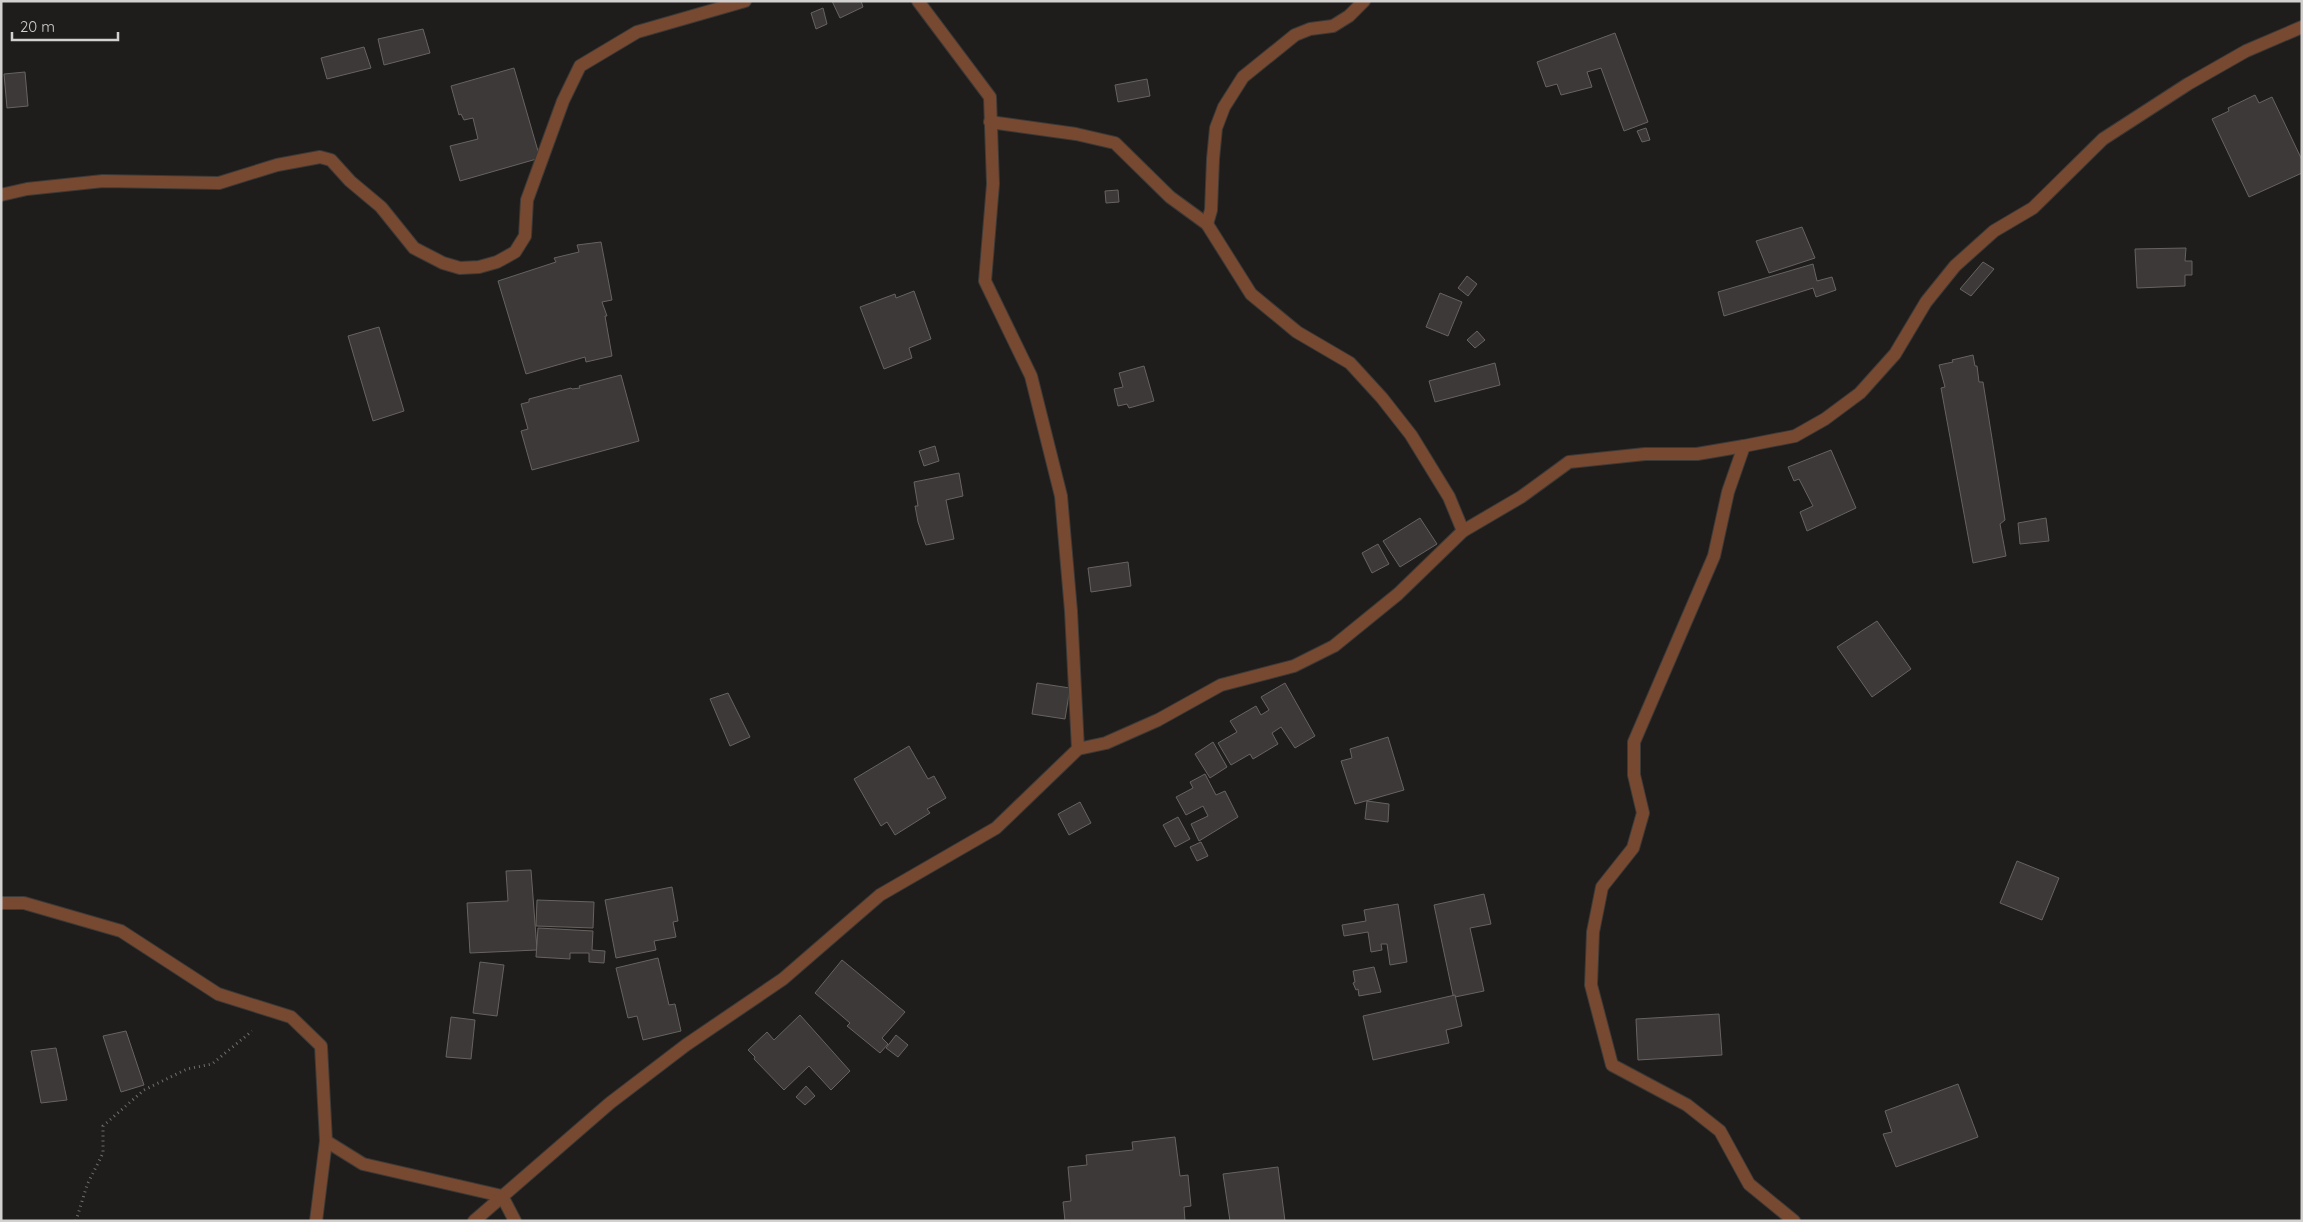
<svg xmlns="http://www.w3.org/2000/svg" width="2303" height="1222" font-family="Quicksand,sans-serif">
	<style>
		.building { fill: #3c3938; stroke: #666361 }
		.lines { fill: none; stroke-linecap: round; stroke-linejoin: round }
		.minor-casing { stroke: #3c3a38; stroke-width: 14 }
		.path { stroke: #716f6d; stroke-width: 3; stroke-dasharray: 1 4; stroke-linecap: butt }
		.minor { stroke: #784931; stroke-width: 12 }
	</style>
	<rect width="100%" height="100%" fill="#1f1d1b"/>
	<!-- building -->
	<g class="building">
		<path d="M832 1H861L863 7 840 18Z"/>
		<path d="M823 8 827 24 816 29 811 13Z"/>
		<path d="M423 29 430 53 384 65 378 39Z"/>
		<path d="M1615 33 1648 122 1624 131 1601 68 1587 72 1592 87 1561 95 1557 84 1546 87 1537 62Z"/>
		<path d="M364 47 371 68 327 79 321 58Z"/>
		<path d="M514 68 540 158 460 181 450 146 478 139 473 118 464 120 461 114 459 115 451 86Z"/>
		<path d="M25 72 28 106 7 108 4 74Z"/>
		<path d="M1147 79 1150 96 1118 102 1115 85Z"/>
		<path d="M2255 95 2259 103 2272 97 2302 160V173L2249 197 2212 119 2229 111 2228 108Z"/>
		<path d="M1646 128 1650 140 1642 142 1637 131Z"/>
		<path d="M1118 190 1119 202 1106 203 1105 191Z"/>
		<path d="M1802 227 1815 258 1769 273 1756 241Z"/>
		<path d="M601 242 612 300 602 302 607 316H605L612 356 586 362 585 357 526 374 498 281 556 262 554 258 579 252 577 245Z"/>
		<path d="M2186 248 2185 261H2192V275H2185V286L2137 288 2135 249Z"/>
		<path d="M1983 262 1994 269 1971 296 1960 289Z"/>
		<path d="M1813 264 1817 281 1832 277 1836 290 1816 297 1813 288 1724 316 1718 292Z"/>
		<path d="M1467 276 1477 284 1468 296 1458 288Z"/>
		<path d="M914 291 931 339 909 348 912 358 884 369 860 307 895 294 896 298Z"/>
		<path d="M1440 293 1462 302 1448 336 1426 327Z"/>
		<path d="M379 327 404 411 373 421 348 336Z"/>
		<path d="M1477 331 1485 340 1475 348 1467 340Z"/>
		<path d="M1973 355 1975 366H1977L1979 382H1983L2005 520 2000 524 2006 556 1973 563 1941 388 1945 387 1939 365 1953 362 1952 360Z"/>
		<path d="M1495 363 1500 385 1435 402 1429 381Z"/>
		<path d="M1144 366 1154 401 1129 408 1127 404 1118 406 1114 389 1123 387 1119 373Z"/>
		<path d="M621 375 639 441 532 470 521 431 528 429 521 404 529 402V399L571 388 572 389 580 388 579 386Z"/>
		<path d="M935 446 939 461 924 466 919 451Z"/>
		<path d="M1831 450 1856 508 1807 531 1800 512 1813 506 1799 479 1794 481 1788 467Z"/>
		<path d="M959 473 963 496 946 500 954 539 926 545 918 522 915 506H918L914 482Z"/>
		<path d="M1420 518 1437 544 1400 567 1383 541Z"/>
		<path d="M2046 518 2049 541 2020 544 2018 523Z"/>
		<path d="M1378 544 1389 564 1372 573 1362 553Z"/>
		<path d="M1128 562 1131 586 1091 592 1088 568Z"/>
		<path d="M1877 621 1911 669 1872 697 1837 647Z"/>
		<path d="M1037 683 1070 688 1065 719 1032 714Z"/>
		<path d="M1285 683 1315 736 1295 748 1281 727 1272 733 1278 744 1253 759 1250 754 1231 765 1218 743 1237 732 1230 721 1256 706 1261 715 1269 710 1261 697Z"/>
		<path d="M728 693 750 737 730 746 710 699Z"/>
		<path d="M1388 737 1404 790 1355 804 1341 761 1352 758 1350 749Z"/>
		<path d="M1213 742 1227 767 1210 778 1195 754Z"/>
		<path d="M909 746 928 779 934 776 946 798 927 809 930 813 895 835 887 822 881 826 854 779Z"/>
		<path d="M1205 774 1216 795 1225 791 1238 817 1199 841 1191 824 1208 816 1203 806 1186 815 1176 797 1193 788 1190 782Z"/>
		<path d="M1367 801 1389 804 1388 822 1365 819Z"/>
		<path d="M1080 802 1091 823 1069 835 1058 814Z"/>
		<path d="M1178 817 1190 839 1175 847 1163 825Z"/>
		<path d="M1201 842 1208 856 1197 861 1190 847Z"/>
		<path d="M2017 861 2059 878 2042 920 2000 903Z"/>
		<path d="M531 870 537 950 470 953 467 903 508 901 506 871Z"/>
		<path d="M672 887 678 921 673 922 676 937 654 941 656 950 616 958 605 900Z"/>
		<path d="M1484 894 1491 924 1470 928 1484 991 1455 997 1453 995 1434 905Z"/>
		<path d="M537 900 594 902 593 928 536 926Z"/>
		<path d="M1398 904 1407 962 1390 965 1387 944H1381L1382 950 1371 952 1368 932 1344 936 1342 925 1366 921 1364 910Z"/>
		<path d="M538 928 593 931 592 950 605 951 604 963 589 962V953H570V959L536 957Z"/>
		<path d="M658 958 669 1005 675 1004 681 1031 643 1040 637 1016 628 1018 616 968Z"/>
		<path d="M842 960 905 1012 882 1038 888 1044 880 1053 847 1026 850 1023 815 993Z"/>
		<path d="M480 962 504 965 497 1016 473 1013Z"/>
		<path d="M1374 967 1381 992 1359 996 1358 989 1356 990 1353 983 1355 982 1353 971Z"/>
		<path d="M1455 995 1462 1026 1446 1030 1449 1043 1373 1060 1363 1016Z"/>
		<path d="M1719 1014 1722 1055 1638 1060 1636 1019Z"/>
		<path d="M800 1015 850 1071 831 1090 809 1066 784 1090 754 1059 755 1057 748 1050 767 1032 774 1040Z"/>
		<path d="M451 1017 475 1020 471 1059 446 1057Z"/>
		<path d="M126 1031 144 1085 121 1092 103 1036Z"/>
		<path d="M896 1035 908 1045 898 1057 886 1048Z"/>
		<path d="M56 1048 67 1100 41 1103 31 1051Z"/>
		<path d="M1958 1084 1978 1137 1896 1167 1883 1134 1892 1132 1885 1111Z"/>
		<path d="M806 1086 815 1096 805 1105 796 1097Z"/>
		<path d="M1175 1137 1180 1176 1188 1175 1191 1206 1184 1207 1185 1221H1065L1063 1202 1071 1201 1068 1167 1087 1165 1086 1155 1133 1150 1132 1142Z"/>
		<path d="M1278 1167 1285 1221H1230L1223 1174Z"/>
	</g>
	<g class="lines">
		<defs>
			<g id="minor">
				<path d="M918 1 990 97 993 184 985 281 1031 376 1061 496 1071 611 1078 749"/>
				<path d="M990 122 1076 134 1115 143 1170 197 1207 224 1251 294 1297 332 1350 363 1382 398 1411 435 1449 497 1463 531"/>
				<path d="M1 195 27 189 103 181 219 183 277 165 320 157 331 160 350 181 381 207 414 248 443 263 460 268 479 267 497 262 515 252 525 236 527 200 563 101 580 66 637 32 745 1"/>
				<path d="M1207 224 1211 210 1213 159 1216 128 1224 107 1243 77 1295 35 1310 29 1333 26 1349 16 1364 1"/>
				<path d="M1744 446 1728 492 1714 556 1634 742V775L1643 813 1633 848 1602 887 1593 932 1591 985 1612 1065 1687 1105 1720 1131 1749 1184 1794 1221"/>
				<path d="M1 903H24L121 931 218 994 291 1017 321 1046 326 1141 363 1164 502 1196 515 1221"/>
				<path d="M316 1221 326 1141"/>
				<path d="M474 1221 610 1103 686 1045 783 979 880 895 996 828 1078 749 1106 743 1158 720 1221 685 1294 666 1334 646 1398 594 1463 531 1521 497 1569 462 1645 454H1697L1744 446 1795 436 1825 419 1860 393 1895 354 1926 302 1955 266 1994 231 2033 208 2103 139 2188 84 2246 51 2302 27"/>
			</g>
		</defs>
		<!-- minor casing -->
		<use href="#minor" class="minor-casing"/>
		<!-- path -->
		<path class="path" d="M76 1221 87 1185 103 1153V1126L144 1090 187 1069 212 1064 252 1031"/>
		<!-- minor -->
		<use href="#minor" class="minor"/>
	</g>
	<!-- border -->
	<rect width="2303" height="1222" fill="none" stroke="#d3d1d0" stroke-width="5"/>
	<!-- scale -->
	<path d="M12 32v8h106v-8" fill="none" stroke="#d3d1d0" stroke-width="2.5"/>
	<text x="20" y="32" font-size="15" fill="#d3d1d0" stroke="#1f1d1b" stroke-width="4" paint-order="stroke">20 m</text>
</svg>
